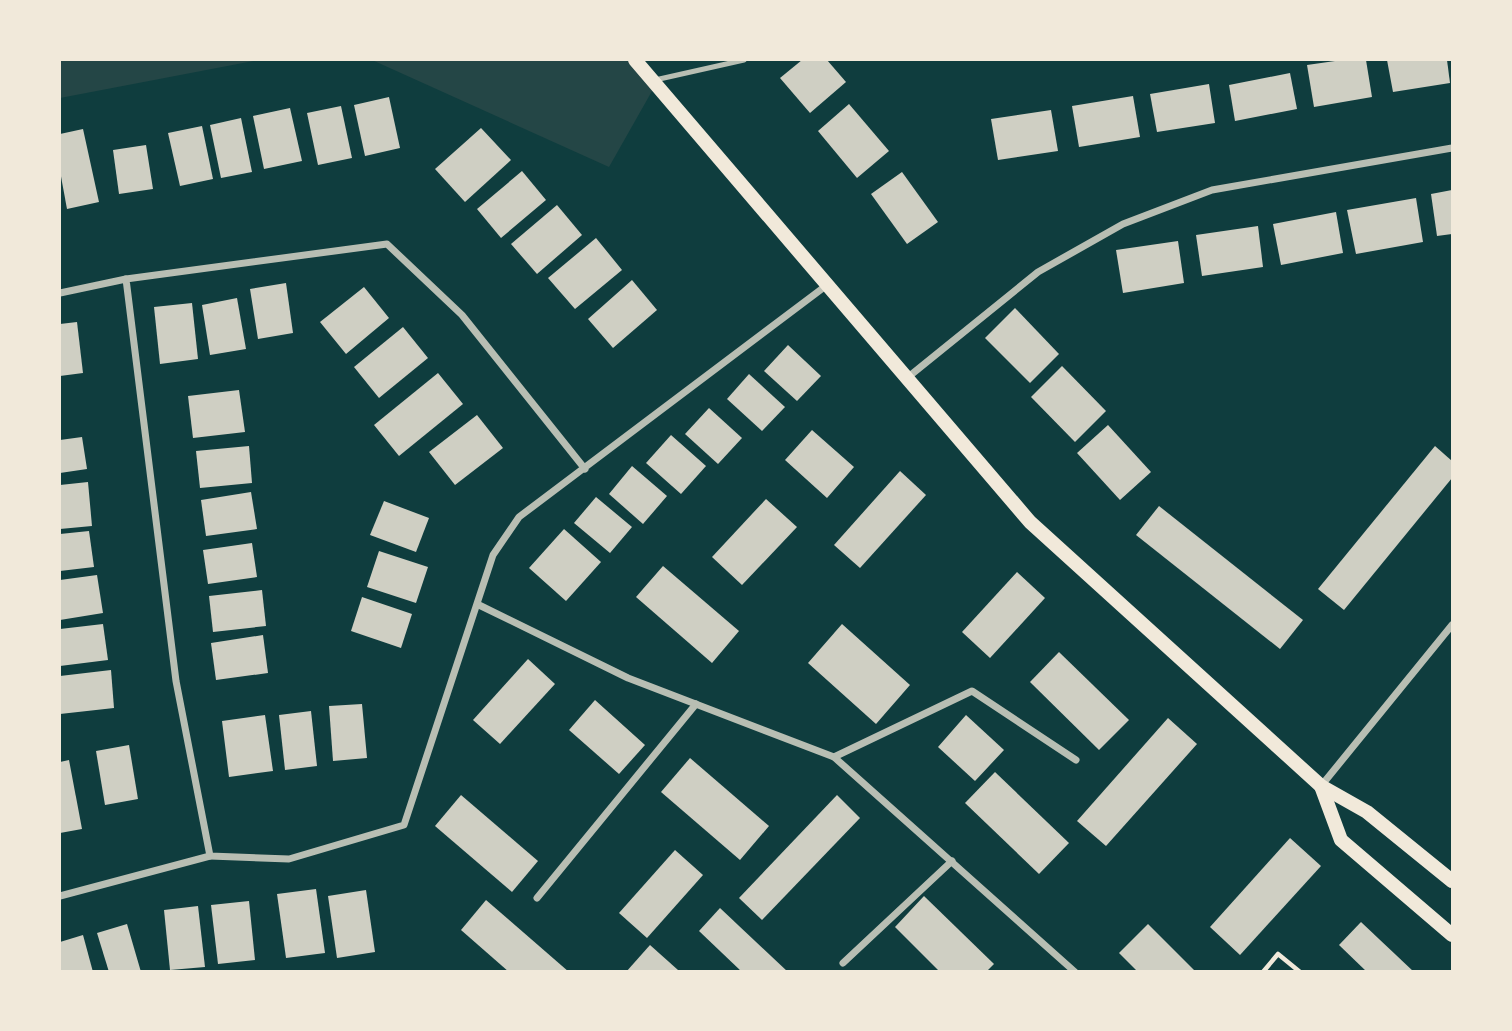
<svg xmlns="http://www.w3.org/2000/svg" width="1512" height="1031" font-family="'Golos Text',sans-serif">
	<style>
		.green { fill: #244646 }
		.building { fill: #cfcfc3 }
		.lines { fill: none; stroke-linecap: round; stroke-linejoin: round }
		.path { stroke: #f1e9da; stroke-width: 4.5 }
		.service { stroke: #b8beb3; stroke-width: 5 }
		.minor { stroke: #b8beb3; stroke-width: 7 }
		.secondary { stroke: #f1e9da; stroke-width: 14 }
	</style>
	<rect width="100%" height="100%" fill="#0f3d3e"/>
	<!-- green -->
	<g class="green">
		<path d="M60 60H259L60 98Z"/>
		<path d="M372 60H635L656 84 609 167Z"/>
	</g>
	<!-- building -->
	<g class="building">
		<path d="M802 60H827L846 82 810 113 780 78Z"/>
		<path d="M1342 60H1366L1372 97 1314 107 1307 65Z"/>
		<path d="M1387 60H1447L1450 83 1393 92Z"/>
		<path d="M1290 73 1297 109 1235 121 1229 85Z"/>
		<path d="M1209 84 1215 123 1157 132 1150 94Z"/>
		<path d="M1133 96 1140 137 1079 147 1072 106Z"/>
		<path d="M389 97 400 148 365 156 354 105Z"/>
		<path d="M849 104 889 151 857 178 818 131Z"/>
		<path d="M341 106 352 158 318 165 307 113Z"/>
		<path d="M290 108 302 161 264 169 253 116Z"/>
		<path d="M1051 110 1058 151 998 160 991 119Z"/>
		<path d="M241 118 252 172 221 178 210 125Z"/>
		<path d="M202 126 213 179 180 186 168 133Z"/>
		<path d="M481 128 511 160 465 202 435 169Z"/>
		<path d="M83 129 99 202 67 209 60 171V134Z"/>
		<path d="M146 145 153 189 119 194 113 150Z"/>
		<path d="M522 171 546 200 501 238 477 209Z"/>
		<path d="M902 172 938 222 907 244 871 194Z"/>
		<path d="M1452 190V234L1437 236 1431 194Z"/>
		<path d="M1416 198 1423 242 1356 254 1347 210Z"/>
		<path d="M557 205 582 235 537 274 511 244Z"/>
		<path d="M1336 212 1343 253 1281 265 1273 224Z"/>
		<path d="M1258 226 1263 267 1202 276 1196 235Z"/>
		<path d="M596 238 622 270 575 309 548 278Z"/>
		<path d="M1178 241 1184 283 1123 293 1116 250Z"/>
		<path d="M632 280 657 310 613 348 588 319Z"/>
		<path d="M286 283 293 333 258 339 250 289Z"/>
		<path d="M364 287 389 318 346 354 320 322Z"/>
		<path d="M237 298 246 349 210 355 202 305Z"/>
		<path d="M192 303 198 359 160 364 154 307Z"/>
		<path d="M1015 308 1059 354 1030 383 985 338Z"/>
		<path d="M77 322 83 373 60 376V324Z"/>
		<path d="M403 327 428 358 379 398 354 367Z"/>
		<path d="M788 345 821 376 797 401 764 371Z"/>
		<path d="M1062 366 1106 411 1075 442 1031 397Z"/>
		<path d="M438 373 463 404 399 456 374 425Z"/>
		<path d="M749 374 785 407 762 431 727 399Z"/>
		<path d="M239 390 245 432 193 438 188 396Z"/>
		<path d="M709 408 742 438 718 464 685 434Z"/>
		<path d="M477 415 503 448 455 485 429 452Z"/>
		<path d="M1108 425 1151 472 1120 500 1077 453Z"/>
		<path d="M812 430 854 467 827 498 785 460Z"/>
		<path d="M671 435 706 466 681 494 646 463Z"/>
		<path d="M82 437 87 469 60 473V440Z"/>
		<path d="M249 446 252 483 200 488 196 451Z"/>
		<path d="M1435 446 1452 461V478L1344 610 1318 589Z"/>
		<path d="M632 466 667 496 643 524 609 494Z"/>
		<path d="M900 471 926 495 860 568 834 545Z"/>
		<path d="M88 482 92 526 60 529V485Z"/>
		<path d="M251 492 257 529 206 536 201 500Z"/>
		<path d="M596 497 632 527 610 553 574 523Z"/>
		<path d="M766 499 797 527 742 585 712 557Z"/>
		<path d="M384 501 429 518 416 552 370 535Z"/>
		<path d="M1159 506 1303 620 1280 649 1136 535Z"/>
		<path d="M564 529 601 562 566 601 529 568Z"/>
		<path d="M89 531 94 567 60 571V534Z"/>
		<path d="M252 543 257 577 208 584 203 550Z"/>
		<path d="M379 551 428 567 416 603 367 587Z"/>
		<path d="M663 566 739 631 712 663 636 597Z"/>
		<path d="M1017 572 1045 598 990 658 962 632Z"/>
		<path d="M97 575 103 613 60 620V580Z"/>
		<path d="M262 590 266 626 213 632 209 596Z"/>
		<path d="M362 597 412 614 401 648 351 631Z"/>
		<path d="M103 624 108 660 60 666V629Z"/>
		<path d="M842 624 910 685 876 724 808 663Z"/>
		<path d="M263 635 268 673 216 680 211 643Z"/>
		<path d="M1059 652 1129 720 1099 750 1030 682Z"/>
		<path d="M528 659 555 684 500 744 473 720Z"/>
		<path d="M111 670 114 708 60 714V676Z"/>
		<path d="M595 700 645 745 619 774 569 730Z"/>
		<path d="M362 704 367 758 333 761 329 706Z"/>
		<path d="M311 711 317 766 285 770 279 715Z"/>
		<path d="M265 715 273 771 229 777 222 721Z"/>
		<path d="M966 715 1004 750 975 781 938 747Z"/>
		<path d="M1168 718 1197 744 1106 846 1077 821Z"/>
		<path d="M129 745 138 799 105 805 96 751Z"/>
		<path d="M690 758 769 826 740 860 661 792Z"/>
		<path d="M69 760 82 829 60 833V762Z"/>
		<path d="M995 772 1069 843 1039 874 965 803Z"/>
		<path d="M461 795 538 861 512 892 435 826Z"/>
		<path d="M837 795 860 818 762 920 739 898Z"/>
		<path d="M1290 838 1321 866 1240 955 1210 927Z"/>
		<path d="M675 850 703 875 647 938 619 913Z"/>
		<path d="M316 889 325 953 286 958 277 894Z"/>
		<path d="M366 890 375 952 337 958 328 896Z"/>
		<path d="M924 896 994 964 986 972H940L895 927Z"/>
		<path d="M486 900 569 972H509L461 930Z"/>
		<path d="M249 901 255 960 218 964 211 905Z"/>
		<path d="M198 906 205 967 170 970 164 910Z"/>
		<path d="M720 908 788 972H742L699 931Z"/>
		<path d="M1361 922 1414 972H1367L1339 945Z"/>
		<path d="M127 924 141 972H109L97 933Z"/>
		<path d="M1148 924 1196 972H1138L1119 953Z"/>
		<path d="M83 935 93 972H60V942Z"/>
		<path d="M650 945 678 970 676 972H626Z"/>
	</g>
	<g class="lines">
		<!-- path -->
		<path class="path" d="M1263 972 1278 954 1300 972"/>
		<!-- service -->
		<path class="service" d="M655 80 744 60"/>
		<!-- minor -->
		<g class="minor">
			<path d="M60 293 126 279"/>
			<path d="M907 378 1038 272 1123 224 1212 190 1452 148"/>
			<path d="M585 469 462 315 387 244 126 279 176 681 210 856 289 859 404 825 493 555 519 517 827 285"/>
			<path d="M479 605 628 678 834 757 1075 972"/>
			<path d="M834 757 972 691 1076 760"/>
			<path d="M1321 786 1452 625"/>
			<path d="M60 896 210 856"/>
			<path d="M537 898 696 704"/>
			<path d="M843 963 952 861"/>
		</g>
		<!-- secondary -->
		<g class="secondary">
			<path d="M635 60 1030 522 1321 786 1367 812 1452 881"/>
			<path d="M1321 786 1341 840 1452 935"/>
		</g>
	</g>
	<!-- border -->
	<rect width="1512" height="1031" fill="none" stroke="#f1e9da" stroke-width="122"/>
</svg>
